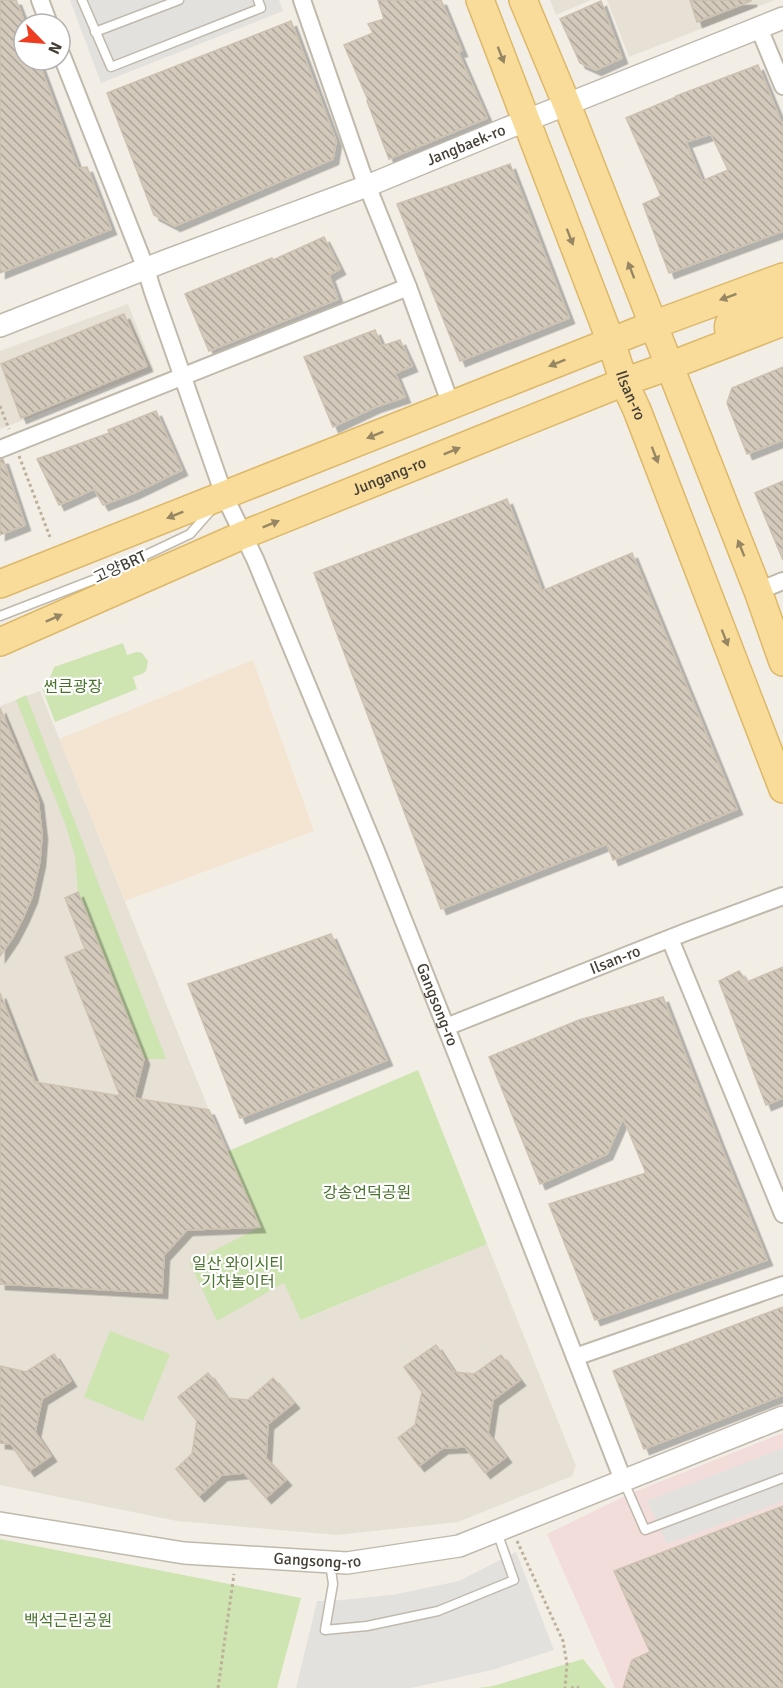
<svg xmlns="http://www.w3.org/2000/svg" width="783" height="1688" font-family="Signika,'Noto Sans KR',sans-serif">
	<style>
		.residential { fill: #e6e0d5 }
		.commercial { fill: #f3e5d2 }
		.medical { fill: #f2ddda }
		.green { fill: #cee4b1 }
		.parking { fill: #e3e1de }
		.building { fill: url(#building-back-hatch); stroke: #cdc1b0; stroke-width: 1.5; fill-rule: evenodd; filter: url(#shadow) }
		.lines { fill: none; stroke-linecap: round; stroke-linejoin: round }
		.service-casing { stroke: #c0b9ac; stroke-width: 11 }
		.minor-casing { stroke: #c0b9ac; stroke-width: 20 }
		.tertiary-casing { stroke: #c0b9ac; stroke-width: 24 }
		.primary-casing { stroke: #ddb869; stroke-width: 30 }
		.path { stroke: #beb19b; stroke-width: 3; stroke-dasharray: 3 3; stroke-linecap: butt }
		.service { stroke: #fff; stroke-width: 8 }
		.minor { stroke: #fff; stroke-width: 16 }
		.tertiary { stroke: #fff; stroke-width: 21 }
		.primary { stroke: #f9dc99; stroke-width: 27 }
		.oneway { fill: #968663 }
		.labels { text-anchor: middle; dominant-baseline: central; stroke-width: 4.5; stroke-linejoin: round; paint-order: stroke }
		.street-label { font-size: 16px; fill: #453f36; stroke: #fff }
		.park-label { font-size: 16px; fill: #48732c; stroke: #fff }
	</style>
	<defs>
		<pattern id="building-back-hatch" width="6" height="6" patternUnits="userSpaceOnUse" patternTransform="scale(1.5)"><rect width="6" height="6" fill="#d3cabc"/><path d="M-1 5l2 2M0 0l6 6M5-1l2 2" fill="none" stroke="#ada59a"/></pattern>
		<filter id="shadow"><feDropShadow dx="5.5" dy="5.5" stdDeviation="0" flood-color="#0004"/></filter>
	</defs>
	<rect width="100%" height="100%" fill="#f2eee6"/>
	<!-- residential -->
	<g class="residential">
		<path d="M550 0H591L556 15Z"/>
		<path d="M607 0H775L629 57Z"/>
		<path d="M128 304 154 370 0 429V351Z"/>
		<path d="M40 691 209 1110 302 1320 487 1244 576 1466 572 1476 458 1522 337 1535 177 1521 0 1485V706Z"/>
	</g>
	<!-- commercial -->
	<path class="commercial" d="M253 660 314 831 125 901 59 739Z"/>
	<!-- medical -->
	<path class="medical" d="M783 1433V1688H615L547 1534 629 1494Z"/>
	<!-- green -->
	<g class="green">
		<path d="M123 643 127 655 137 652 142 653 148 661 146 671 142 674 133 677 137 689 55 722 42 688 47 686 54 667Z"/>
		<path d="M26 695 166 1059H144L78 892 75 856 65 823 16 700Z"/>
		<path d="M418 1070 487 1244 301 1320 284 1283 217 1321 190 1263 260 1227 226 1152Z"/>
		<path d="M110 1331 170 1354 143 1421 84 1397Z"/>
		<path d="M0 1539 301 1598 277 1688H0Z"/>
		<path d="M583 1659 606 1688H478L493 1686Z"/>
	</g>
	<!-- parking -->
	<g class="parking">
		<path d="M70 0H279L283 11 101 83Z"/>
		<path d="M783 1448V1501L667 1544 647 1501Z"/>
		<path d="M516 1552 554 1650 492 1670 411 1688H296L317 1601H331L392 1595 459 1581Z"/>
	</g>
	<!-- building -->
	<g class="building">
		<path d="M0 0H16L24 21V60H38L78 168 87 167 111 229 0 273Z"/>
		<path d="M378 0H441L462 51 458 52 487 118 389 159 367 101 368 100 344 45 373 33 368 24 384 19Z"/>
		<path d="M690 0H751V1L697 22Z"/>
		<path d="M601 1 622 58 596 70 580 63 560 19Z"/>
		<path d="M291 21 336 141 333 159 175 226 154 215 107 93Z"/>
		<path d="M758 65 783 126V231L669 273 643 204 661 196 626 118 676 97V96ZM711 134 728 170 702 181 686 142Z"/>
		<path d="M510 164 569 318 460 361 397 204Z"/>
		<path d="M324 237 340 269 329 275 338 299 209 351 185 294 272 258 273 260Z"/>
		<path d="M124 314 147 366 21 418 1 364Z"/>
		<path d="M375 330 382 346 400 340 412 366 395 373 405 397 375 407 333 427 304 357Z"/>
		<path d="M783 367V440L747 454 727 403 732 388Z"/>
		<path d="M156 411 182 470 134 493 103 505 94 489 59 505 37 459 109 433 108 430Z"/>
		<path d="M0 459H3L25 525 0 535Z"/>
		<path d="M783 481V560L755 493Z"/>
		<path d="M507 499 542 591 632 553 737 809 613 860 607 844 441 909 314 573Z"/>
		<path d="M0 708 38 799 42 834 40 861 32 897 23 918 13 937 0 956Z"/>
		<path d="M78 892 144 1059 134 1098 209 1110 260 1227 187 1230 164 1255 162 1293 0 1284V993L35 1082 120 1096 65 957 85 949 65 898Z"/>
		<path d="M331 934 387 1060 240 1118 188 984Z"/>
		<path d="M783 967V1098L766 1105 719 981 739 971 747 982Z"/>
		<path d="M663 997 718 1139 767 1260 595 1320 549 1204 646 1173 623 1118 607 1154 540 1184 489 1057 579 1020Z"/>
		<path d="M783 1307V1395L644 1449 613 1371Z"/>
		<path d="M436 1345 454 1372 474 1374 501 1355 520 1380 493 1400 488 1433 506 1457 485 1473 465 1447 443 1448 419 1466 398 1438 415 1425 422 1392 404 1367Z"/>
		<path d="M54 1354 71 1381 42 1399 35 1432 51 1456 29 1471 11 1444 0 1443V1366L26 1372Z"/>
		<path d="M208 1373 227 1398 248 1400 273 1378 294 1403 268 1424 266 1458 286 1480 266 1498 244 1473 222 1475 199 1496 176 1469 192 1454 197 1421 178 1397Z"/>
		<path d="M783 1506V1688H623L632 1660 650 1652 614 1571Z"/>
	</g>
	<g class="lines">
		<defs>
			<g id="service">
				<path d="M82 0 111 67 261 8 258 0"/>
				<path d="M95 32 179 0"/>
				<path d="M0 616 93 580 190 534 212 509"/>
				<path d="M624 1482 645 1530 783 1478"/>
				<path d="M330 1563 333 1584 325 1630 367 1626 438 1611 514 1580 497 1532"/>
			</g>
			<g id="minor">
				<path d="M40 0 49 24"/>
				<path d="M759 28 783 86"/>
				<path id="s1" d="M60 51 146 269 152 289 224 495 255 559 376 851 457 1055 623 1480"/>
				<path d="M408 287 451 405"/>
				<path d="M0 449 408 287 362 173 302 0"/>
				<path d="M758 591 783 581"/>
				<path d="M670 939 783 1214"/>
				<path id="s2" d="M446 1027 686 932 783 896"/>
				<path d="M575 1357 783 1285"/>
			</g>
			<g id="tertiary">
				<path id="s3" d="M0 326 165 261 367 186 505 129 783 18"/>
				<path id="s4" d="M0 1523 184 1553 347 1563 459 1546 783 1417"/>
			</g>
			<g id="primary">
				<path id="s5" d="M480 0 611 342 624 382 637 410 783 789"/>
				<path d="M523 0 567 105 758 591 783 662"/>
				<path d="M733 341C731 336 726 328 730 322 734 315 773 301 783 297"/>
				<path d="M0 584 653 325 783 277"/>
				<path id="s6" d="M0 642 243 535 624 382 669 366 783 322"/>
			</g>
		</defs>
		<!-- service casing -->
		<use href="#service" class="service-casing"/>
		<!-- minor casing -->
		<use href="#minor" class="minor-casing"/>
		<!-- tertiary casing -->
		<use href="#tertiary" class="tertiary-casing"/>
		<!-- primary casing -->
		<use href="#primary" class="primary-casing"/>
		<!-- path -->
		<g class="path">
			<path d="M0 406 9 429"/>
			<path d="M19 456 50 537"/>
			<path d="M517 1541 563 1641 567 1664 565 1688"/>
			<path d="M218 1688 234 1574"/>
			<path d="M571 1688 577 1687 579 1688"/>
		</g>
		<!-- service -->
		<use href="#service" class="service"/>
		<!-- minor -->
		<use href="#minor" class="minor"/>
		<!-- tertiary -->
		<use href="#tertiary" class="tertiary"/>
		<!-- primary -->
		<use href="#primary" class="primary"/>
	</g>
	<!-- one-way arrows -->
	<defs><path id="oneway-solid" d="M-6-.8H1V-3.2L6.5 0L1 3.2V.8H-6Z" transform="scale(1.5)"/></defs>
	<g class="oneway">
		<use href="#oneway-solid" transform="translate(501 55) rotate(69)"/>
		<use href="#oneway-solid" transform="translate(570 237) rotate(69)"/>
		<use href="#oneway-solid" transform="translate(631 270) rotate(-111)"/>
		<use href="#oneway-solid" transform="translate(728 297) rotate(160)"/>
		<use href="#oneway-solid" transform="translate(557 363) rotate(158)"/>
		<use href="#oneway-solid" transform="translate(375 435) rotate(158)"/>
		<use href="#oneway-solid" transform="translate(452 451) rotate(-22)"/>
		<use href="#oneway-solid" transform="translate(655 455) rotate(69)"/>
		<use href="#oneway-solid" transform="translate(175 515) rotate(158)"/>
		<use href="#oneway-solid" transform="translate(271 524) rotate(-22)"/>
		<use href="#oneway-solid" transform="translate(741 548) rotate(-112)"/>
		<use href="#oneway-solid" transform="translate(54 618) rotate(-24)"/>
		<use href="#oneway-solid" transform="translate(725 638) rotate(69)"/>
	</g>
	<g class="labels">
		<!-- street labels -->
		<g class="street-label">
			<text stroke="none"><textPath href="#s3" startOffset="500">Jangbaek-ro</textPath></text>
			<text stroke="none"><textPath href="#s5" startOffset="423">Ilsan-ro</textPath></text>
			<text stroke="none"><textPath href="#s6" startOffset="423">Jungang-ro</textPath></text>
			<text transform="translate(120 567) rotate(-25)">고양BRT</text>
			<text stroke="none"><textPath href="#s2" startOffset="182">Ilsan-ro</textPath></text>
			<text stroke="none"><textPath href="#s1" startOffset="1026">Gangsong-ro</textPath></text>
			<text stroke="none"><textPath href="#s4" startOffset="320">Gangsong-ro</textPath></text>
		</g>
		<!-- park labels -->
		<g class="park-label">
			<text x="73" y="687">썬큰광장</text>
			<text x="367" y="1193">강송언덕공원</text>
			<text x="238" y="1264">일산 와이시티<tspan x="238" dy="18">기차놀이터</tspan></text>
			<text x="68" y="1621">백석근린공원</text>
		</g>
	</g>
	<!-- north arrow -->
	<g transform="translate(42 42) rotate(115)"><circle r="28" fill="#ffffff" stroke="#b5b2af" stroke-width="1.5"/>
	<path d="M0-4.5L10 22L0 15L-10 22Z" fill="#ee3c21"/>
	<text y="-9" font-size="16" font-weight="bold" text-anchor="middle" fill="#453f36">N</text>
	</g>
</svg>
